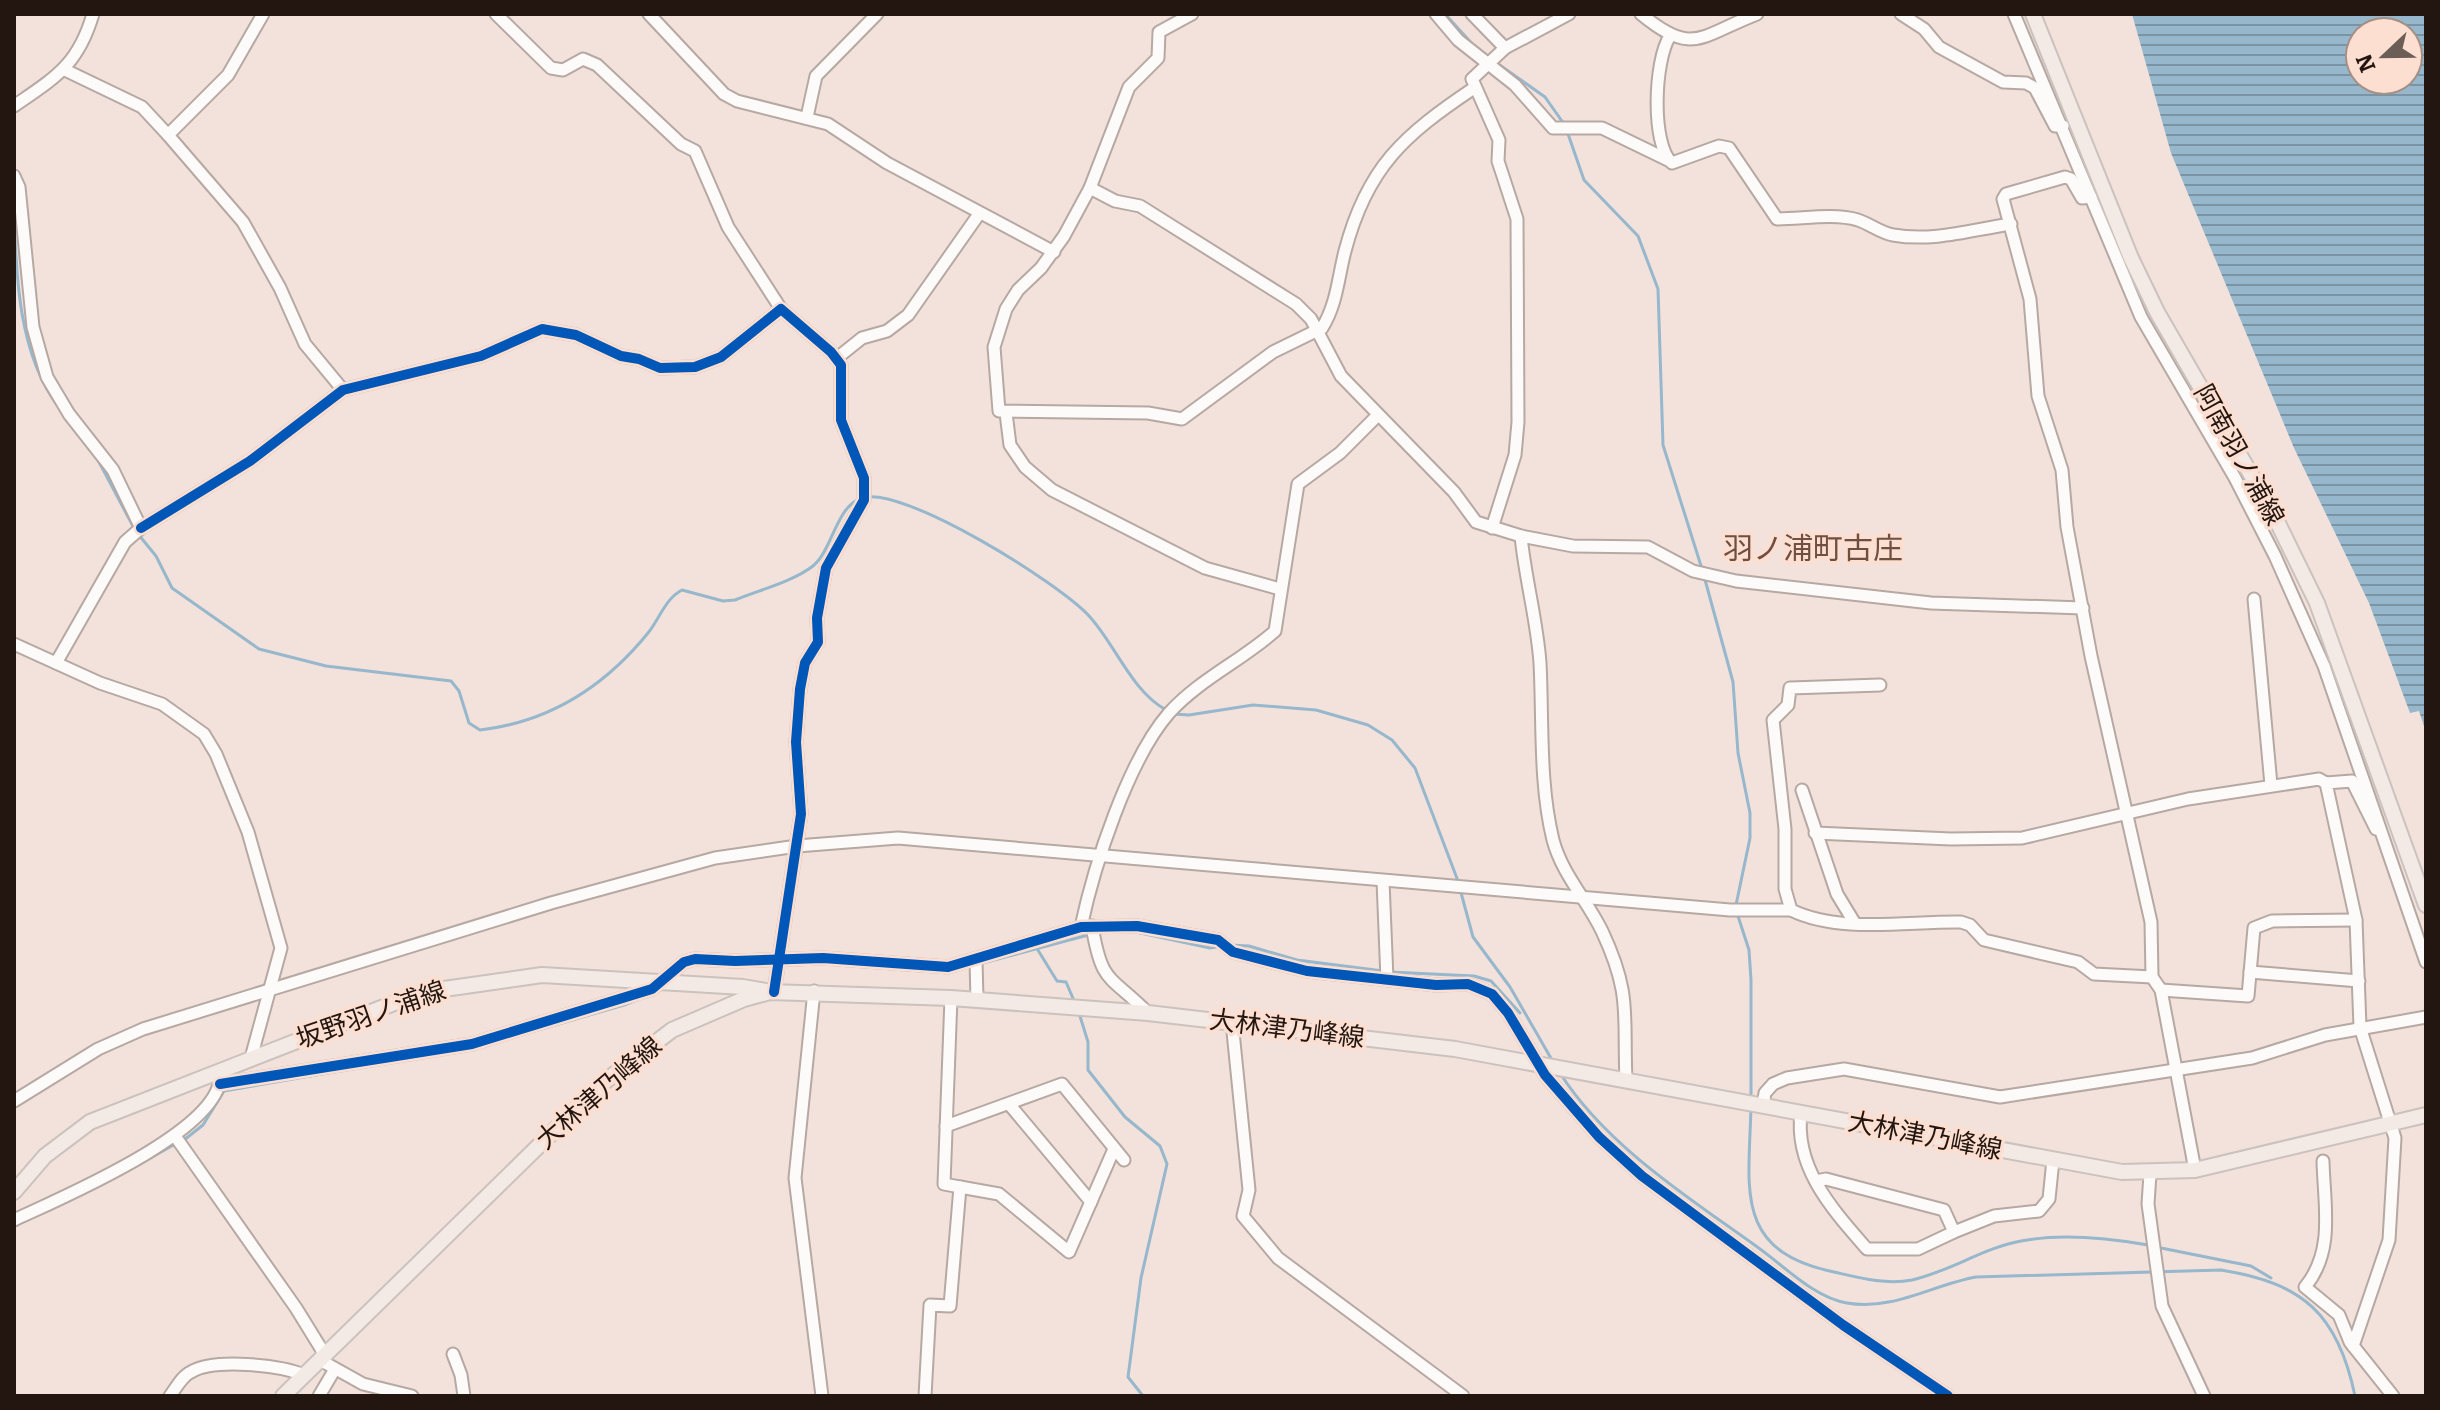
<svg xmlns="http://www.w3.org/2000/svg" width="2440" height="1410" font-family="Bitter,'Noto Sans JP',serif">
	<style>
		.water { fill: url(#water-rules); fill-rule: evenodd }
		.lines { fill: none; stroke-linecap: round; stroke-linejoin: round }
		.stream { stroke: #96b7cc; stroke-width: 3 }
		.minor-casing { stroke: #b6a8a2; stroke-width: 15 }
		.major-casing { stroke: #cbc2be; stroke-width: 18 }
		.minor { stroke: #fdfbfa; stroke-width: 11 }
		.major { stroke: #f3eae5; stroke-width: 14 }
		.cycleway-casing { stroke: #fddfd1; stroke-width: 15 }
		.cycleway { stroke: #0057b8; stroke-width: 10 }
		.labels { text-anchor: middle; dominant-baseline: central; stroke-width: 7; stroke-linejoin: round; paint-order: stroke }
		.street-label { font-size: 26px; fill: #231610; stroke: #fddfd1 }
		.quarter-label { font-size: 30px; fill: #6e4f40; stroke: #fddfd1 }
	</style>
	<defs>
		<pattern id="water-rules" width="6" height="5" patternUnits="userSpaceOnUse" patternTransform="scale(2)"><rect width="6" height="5" fill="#96b7cc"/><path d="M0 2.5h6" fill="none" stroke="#7a94a4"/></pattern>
	</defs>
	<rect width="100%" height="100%" fill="#f3e2db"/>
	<!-- water -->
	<path class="water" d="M2132 14H2426V732L2419 711 2410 713 2369 603 2294 448 2171 153ZM2360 32H2408V80H2360Z"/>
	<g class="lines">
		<!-- stream -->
		<g class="stream">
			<path d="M1445 14 1475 47"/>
			<path d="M1494 61 1545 97 1564 124"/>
			<path d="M1567 131 1584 180 1638 236 1658 289 1663 445 1702 569"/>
			<path d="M14 214C16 277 19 354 58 406"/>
			<path d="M98 460 134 528"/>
			<path d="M138 534 156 556 172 588 259 649 326 666 451 681 459 691 469 723 480 730C549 722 605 686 648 633 660 618 665 599 682 590L723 601 735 600C759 590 792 582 813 566 833 549 836 506 862 498 901 484 1061 584 1090 617 1116 646 1131 690 1166 710"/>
			<path d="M1704 576 1733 682 1738 753 1750 813V838L1736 905"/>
			<path d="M1173 714 1189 715 1253 705 1316 710 1368 725 1392 740 1415 768 1458 881"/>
			<path d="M1460 889 1473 937 1510 987 1552 1060"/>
			<path d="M1737 913 1749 950 1751 980V1099"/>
			<path d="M1131 931 1210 948 1222 946"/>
			<path d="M1229 945 1249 946 1297 960 1383 971"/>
			<path d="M1036 947 1057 981 1066 982 1075 1003"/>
			<path d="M979 964 1092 934"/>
			<path d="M896 969 945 972"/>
			<path d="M1390 972 1474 976 1491 981 1520 1013"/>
			<path d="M675 979 686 967"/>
			<path d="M1079 1013 1088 1042V1070L1125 1117 1160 1146 1167 1164 1141 1278 1128 1377 1143 1396"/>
			<path d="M541 1029 624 1005 663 989"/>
			<path d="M1560 1073C1607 1147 1691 1199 1760 1249 1785 1267 1815 1298 1847 1303 1893 1311 1932 1285 1976 1277L2221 1270C2303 1283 2338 1314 2355 1396"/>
			<path d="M1751 1107C1749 1189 1733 1251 1834 1272 1860 1278 1886 1285 1912 1280 1951 1271 1983 1248 2021 1241 2062 1233 2108 1238 2148 1245"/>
			<path d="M184 1140 203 1125 224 1091 409 1059"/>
			<path d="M138 1165 177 1143"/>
			<path d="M14 1227 24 1221"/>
			<path d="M2156 1247 2251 1266 2271 1278"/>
		</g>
		<defs>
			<g id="minor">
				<path d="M496 14 551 68 563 70 583 59 597 65 681 144 695 151 728 227 781 309"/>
				<path d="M649 14 724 94 737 101 828 124 887 163 1054 252"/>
				<path d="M1192 14 1159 32 1158 58 1129 87 1090 188 1064 236 1041 268 1018 290 1006 309 994 347 999 411 1148 413 1182 419 1273 352 1322 328C1337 304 1338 278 1345 251 1367 167 1404 135 1474 88"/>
				<path d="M1436 14 1458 40 1515 85 1553 128H1602L1668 160"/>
				<path d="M1472 14 1505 48"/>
				<path d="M1641 14C1693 57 1700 36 1757 14"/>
				<path d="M1901 14 1924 29 1939 47 2003 82 2026 83 2035 88 2055 126H2063"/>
				<path d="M2014 14 2141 317 2235 478 2275 556 2324 666 2426 962"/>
				<path d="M1670 36C1654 60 1651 145 1672 163L1719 146 1729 148 1777 219C1803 219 1833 213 1858 220 1870 224 1881 233 1893 235 1933 242 1971 230 2011 224"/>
				<path d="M65 70 142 107 168 135 228 75 263 14"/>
				<path d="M14 106C56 77 78 65 93 14"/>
				<path d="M807 117 816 76 877 14"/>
				<path d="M168 135 243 222 280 288 305 344 343 390"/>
				<path d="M14 176 19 187 33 327 47 377 69 414 113 470 141 528 125 542 56 663"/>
				<path d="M1090 188 1115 201 1140 206 1296 304 1311 319 1341 376 1454 492 1476 522 1521 536 1573 546 1648 547 1693 571 1736 581 1931 603 2083 608"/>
				<path d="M2091 197 2082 198 2071 179 2065 177 2006 194 2003 199 2030 299 2038 396 2062 470 2067 527 2091 656 2151 922 2152 977 2161 990 2195 1170"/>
				<path d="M837 358 862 338 887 331 908 315 979 214"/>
				<path d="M1006 413 1010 445 1025 467 1052 490 1205 568 1280 589"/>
				<path d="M141 528 250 461 343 390 481 356 542 329 576 335 621 356 639 359 660 368 695 367 721 357 781 309 831 352 841 365V420L864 478V500L826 568 817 618 818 642 805 663 800 689 796 742 801 814 774 992"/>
				<path d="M1492 528 1515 455 1518 422 1517 219 1498 161 1499 140 1472 79 1505 48 1569 14"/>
				<path d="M1521 536C1525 578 1537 620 1540 663 1543 721 1539 783 1553 840 1562 874 1587 900 1602 931 1632 995 1623 1014 1626 1080"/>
				<path d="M2254 599 2271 785"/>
				<path d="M14 644 100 683 162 704 204 734 216 754 248 832 281 948 251 1058"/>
				<path d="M1880 685 1790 688 1788 705 1773 720 1785 829V889L1791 910C1840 934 1908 921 1961 922L1970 925 1984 940 2078 962 2094 974 2152 977"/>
				<path d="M1802 790 1837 894 1854 922"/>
				<path d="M1815 833 1951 839 2022 838 2188 799 2319 779 2326 783"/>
				<path d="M1383 881 1387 979"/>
				<path d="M1092 926C1102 985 1109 974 1148 1013"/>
				<path d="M1081 927C1094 866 1128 760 1169 713 1200 679 1241 661 1275 631L1298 484 1340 453 1378 415"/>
				<path d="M976 960 977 1000"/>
				<path d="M2250 972 2359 981"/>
				<path d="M2161 990 2248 996 2254 928 2272 921 2356 920"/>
				<path d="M814 991 795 1178 822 1396"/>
				<path d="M1232 1022 1249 1190 1243 1216 1278 1258 1463 1396"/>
				<path d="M220 1084 472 1044 652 989 684 962 695 959 735 961 823 958 948 967 1081 927 1137 926 1218 940 1233 952 1307 971 1436 985 1468 984 1492 994 1508 1013 1545 1075 1599 1137 1642 1176 1843 1325 1948 1396"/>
				<path d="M14 1101 98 1049 143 1029 551 903 715 858 797 846 898 838 1730 910H1791"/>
				<path d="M1009 1104 1091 1202"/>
				<path d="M1763 1105 1765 1093 1773 1084 1787 1078 1844 1069 2000 1097 2252 1058 2325 1035 2426 1017"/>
				<path d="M1801 1113C1794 1168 1833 1210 1867 1249H1918L1954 1232"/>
				<path d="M946 1126 1062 1084 1124 1160"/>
				<path d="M175 1136 296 1308 325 1355"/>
				<path d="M2323 1161C2324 1205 2335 1251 2305 1287L2339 1315 2350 1342 2393 1396"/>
				<path d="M2150 1174 2148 1204 2162 1306 2204 1396"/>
				<path d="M1816 1181 1826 1179 1944 1210 1954 1232 1994 1216 2039 1211 2049 1199 2053 1160"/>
				<path d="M960 1187 999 1194 1069 1252 1114 1149"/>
				<path d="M14 1220C61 1198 215 1133 220 1079"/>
				<path d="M2353 1346 2389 1240 2395 1138 2360 1027 2356 920 2326 783 2352 781 2376 829"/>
				<path d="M453 1354 461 1375 464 1396"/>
				<path d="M320 1360 363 1384 412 1396"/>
				<path d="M170 1396C176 1388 182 1376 191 1372 214 1358 280 1365 304 1375"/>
				<path d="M319 1396 335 1369"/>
				<path d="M925 1396 930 1305 950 1306 960 1187 944 1184 951 998"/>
			</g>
			<g id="major">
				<path d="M2033 14 2131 258 2157 312 2272 511 2317 603 2426 905"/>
				<path d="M14 1192 45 1156 90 1122 412 996 437 990 542 975 743 987 766 991"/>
				<path d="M283 1396 603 1083 672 1030 744 999 770 992 951 998 1148 1013 1455 1049 2122 1172 2195 1170 2426 1115"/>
			</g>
		</defs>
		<!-- minor casing -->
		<use href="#minor" class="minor-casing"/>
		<!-- major casing -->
		<use href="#major" class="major-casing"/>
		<!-- minor -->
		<use href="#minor" class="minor"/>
		<!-- major -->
		<use href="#major" class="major"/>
		<defs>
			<g id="cycleway">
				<path d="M141 528 250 461 343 390 481 356 542 329 576 335 621 356 639 359 660 368 695 367 721 357 781 309 831 352 841 365V420L864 478V500L826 568 817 618 818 642 805 663 800 689 796 742 801 814 774 992"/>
				<path d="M220 1084 472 1044 652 989 684 962 695 959 735 961 823 958 948 967 1081 927 1137 926 1218 940 1233 952 1307 971 1436 985 1468 984 1492 994 1508 1013 1545 1075 1599 1137 1642 1176 1843 1325 1948 1396"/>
			</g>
		</defs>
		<!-- cycleway casing -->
		<use href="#cycleway" class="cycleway-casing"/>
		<!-- cycleway -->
		<use href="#cycleway" class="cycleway"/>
	</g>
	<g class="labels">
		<!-- street labels -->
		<g class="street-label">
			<text transform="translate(2239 455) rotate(61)">阿南羽ノ浦線</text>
			<text transform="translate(371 1015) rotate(-19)">坂野羽ノ浦線</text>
			<text transform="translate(1287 1029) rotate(7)">大林津乃峰線</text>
			<text transform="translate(599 1093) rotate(-41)">大林津乃峰線</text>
			<text transform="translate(1925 1136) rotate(11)">大林津乃峰線</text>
		</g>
		<!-- quarter labels -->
		<g class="quarter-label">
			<text x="1813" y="549">羽ノ浦町古庄</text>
		</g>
	</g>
	<!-- border -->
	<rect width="2440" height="1410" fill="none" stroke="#231610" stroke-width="32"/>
	<!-- north arrow -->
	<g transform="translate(2384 56) rotate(248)"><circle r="38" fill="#fddfd1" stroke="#a68f84" stroke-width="2"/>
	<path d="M0-6L14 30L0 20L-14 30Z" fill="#6c5d57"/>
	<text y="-12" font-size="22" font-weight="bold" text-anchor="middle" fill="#231610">N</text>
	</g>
</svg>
